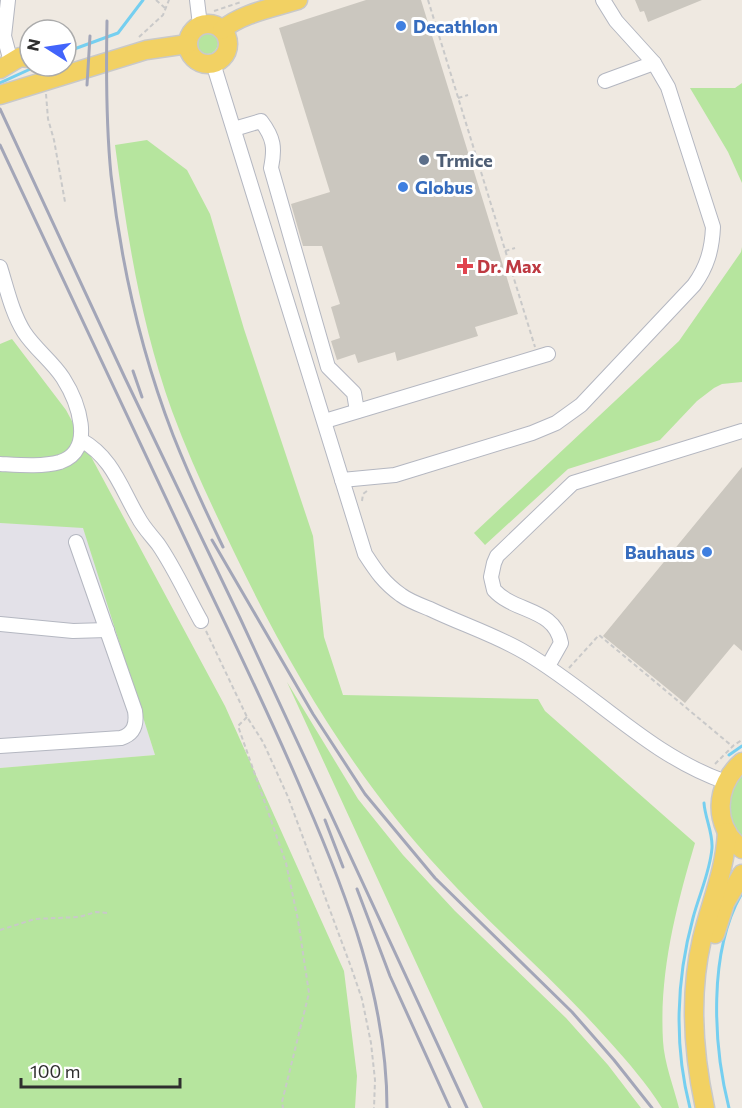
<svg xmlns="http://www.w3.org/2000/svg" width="742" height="1108" font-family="Commissioner,sans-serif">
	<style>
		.industrial { fill: #e3e1e8 }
		.green { fill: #b6e59e }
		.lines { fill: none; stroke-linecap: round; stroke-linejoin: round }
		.stream { stroke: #75cff0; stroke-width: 3 }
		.building { fill: #cbc7bf }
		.minor-casing { stroke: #b4b7c1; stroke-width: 16 }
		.major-casing { stroke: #c9c9c9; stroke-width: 21 }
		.path { stroke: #c9c9c9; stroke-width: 2; stroke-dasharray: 4.5 3; stroke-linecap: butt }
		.minor { stroke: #fff; stroke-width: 14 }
		.major { stroke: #f2d163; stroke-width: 18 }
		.rail { stroke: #a3a6b8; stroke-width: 3 }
		.shop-dot { fill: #3f7fe0; stroke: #fff; stroke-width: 2 }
		.service-dot { fill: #5c6f8a; stroke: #fff; stroke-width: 2 }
		.health-dot { fill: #e0444e; stroke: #fff; stroke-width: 2 }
		.labels { text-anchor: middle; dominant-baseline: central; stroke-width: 6; stroke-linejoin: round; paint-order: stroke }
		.shop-label { font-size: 18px; font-weight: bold; fill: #366cbe; stroke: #fff; text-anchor: start }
		.service-label { font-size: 18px; font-weight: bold; fill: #4e5e75; stroke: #fff; text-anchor: start }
		.health-label { font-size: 18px; font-weight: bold; fill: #be3a42; stroke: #fff; text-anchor: start }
	</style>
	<rect width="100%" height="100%" fill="#efe9e1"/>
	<!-- industrial -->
	<path class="industrial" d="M0 523 83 527 155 755 0 768Z"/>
	<!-- green -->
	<g class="green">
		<circle cx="207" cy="43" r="11"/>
		<path d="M742 83V183L728 152 690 88H735Z"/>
		<path d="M147 140 187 170 210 214 244 329 313 536 324 637 343 695 538 699 545 711 695 843C676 907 659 973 663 1041 664 1062 674 1088 679 1108H662C647 1084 628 1062 609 1041 556 981 495 930 441 871 354 777 289 667 234 552 212 506 190 460 172 411 141 325 127 235 115 145Z"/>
		<path d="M742 247V382L722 384 714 388 697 401 660 440 568 469 485 545 474 533 679 341 741 252Z"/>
		<path d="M12 339 66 410 225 706 344 971 357 1076 355 1108H0V768L155 755 83 528 0 523V344Z"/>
		<path d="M287 682 358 799 403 855 455 911 566 1018 608 1065 641 1108H483Z"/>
		<path d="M742 775V837C726 818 726 795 742 775Z"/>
	</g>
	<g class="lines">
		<!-- stream -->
		<g class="stream">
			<path d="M66 52 118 33 143 0"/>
			<path d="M0 83 37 66"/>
			<path d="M729 755 742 746"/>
			<path d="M690 1108C674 1046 676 980 693 918 699 895 710 872 712 848 713 833 705 818 704 803"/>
			<path d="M729 1108C713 1045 708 951 742 893"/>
		</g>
	</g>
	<!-- building -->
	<g class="building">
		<path d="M366 0H421L518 314 475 327 478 336 397 361 395 352 358 363 355 354 337 360 331 341 340 338 331 307 340 304 322 246H303L291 204 330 192 279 28Z"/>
		<path d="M635 0H702L648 22 644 11 640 12Z"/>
		<path d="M742 467V651L734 644 685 703 603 636Z"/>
	</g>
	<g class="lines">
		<defs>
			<g id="minor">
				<path d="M8 0 4 36 11 62"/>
				<path d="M197 0 200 25"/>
				<path d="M213 63 365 554C376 571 384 583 401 595 409 601 420 605 430 609 461 624 496 635 526 653 594 693 650 756 726 782"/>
				<path d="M605 81 654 63"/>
				<path d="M234 129 261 121C274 138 275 148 271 168L328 367 354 393 357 411"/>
				<path d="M0 267C7 289 12 313 24 332 35 349 52 361 63 378 77 400 97 450 60 462 42 467 19 465 0 464"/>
				<path d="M325 421 548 354"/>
				<path d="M81 440C112 457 121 488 138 517 143 527 151 535 158 544 174 567 187 596 201 621"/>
				<path d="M342 480 395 475 532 433 556 423 581 405 694 285C707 267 712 250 713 227L668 87 654 63 616 21 603 0"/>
				<path d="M0 624 73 631 107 630"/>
				<path d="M548 666 561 643C555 608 515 613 494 590L491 577 494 563 497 556 573 483 742 431"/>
				<path d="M0 746 121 738C134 734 137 724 135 711L76 542"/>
			</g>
			<g id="major">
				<circle cx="208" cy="44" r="20"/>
				<path d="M222 30C242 13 273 8 298 0"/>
				<path d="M0 69 20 57 30 58"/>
				<path d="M0 95 146 50 188 44"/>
				<path d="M742 762C715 785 712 826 742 849"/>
				<path d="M715 934 725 903 742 874"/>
				<path d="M705 1108C693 1052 689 995 702 939 711 901 725 872 727 832"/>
			</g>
		</defs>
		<!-- minor casing -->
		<use href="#minor" class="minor-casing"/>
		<!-- major casing -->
		<use href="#major" class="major-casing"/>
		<!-- path -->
		<g class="path">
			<path d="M156 0 165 8"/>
			<path d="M428 0 535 347"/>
			<path d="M214 11 241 2"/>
			<path d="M139 37 163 15 169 0"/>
			<path d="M46 94 48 119 54 140 65 202"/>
			<path d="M458 98 468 95"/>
			<path d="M505 251 515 248"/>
			<path d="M362 501 363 494 367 491"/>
			<path d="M206 631 247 717 263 742 288 797 351 967 362 999 371 1043 375 1080 374 1108"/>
			<path d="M569 668 599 635 732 746"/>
			<path d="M247 717 238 726 286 863 298 920 309 993 282 1102 283 1108"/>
			<path d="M715 764 734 745 742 740"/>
			<path d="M0 930 35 919 79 917 96 912 107 913"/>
		</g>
		<!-- minor -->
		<use href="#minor" class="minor"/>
		<!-- major -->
		<use href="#major" class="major"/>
		<!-- rail -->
		<g class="rail">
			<path d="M107 21C106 73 106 124 111 175 121 264 141 352 173 435 188 473 205 510 223 547"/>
			<path d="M87 85 90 36"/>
			<path d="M0 109 125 378 240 618 467 1108"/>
			<path d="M0 145C67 290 135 434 203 577 238 650 273 722 304 796 347 895 387 999 387 1108"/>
			<path d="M133 371 142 397"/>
			<path d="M212 540 313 714 365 794 435 878 572 1012 614 1060 652 1108"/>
			<path d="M325 820 343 867"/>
			<path d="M357 889 390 976 450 1108"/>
		</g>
	</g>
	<!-- markers -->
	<g class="shop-dot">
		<circle cx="401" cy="26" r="6"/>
		<circle cx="403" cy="187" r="6"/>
		<circle cx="707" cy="552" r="6"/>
	</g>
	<circle class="service-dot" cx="424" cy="160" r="6"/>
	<path class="health-dot" d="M462 257h6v6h6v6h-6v6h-6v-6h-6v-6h6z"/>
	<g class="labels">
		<!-- shop labels -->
		<g class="shop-label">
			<text x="413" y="26">Decathlon</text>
			<text x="415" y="187">Globus</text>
			<text x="695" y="552" text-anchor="end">Bauhaus</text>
		</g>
		<!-- service labels -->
		<g class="service-label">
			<text x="436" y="160">Trmice</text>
		</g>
		<!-- health labels -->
		<g class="health-label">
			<text x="477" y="266">Dr. Max</text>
		</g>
	</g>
	<!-- north arrow -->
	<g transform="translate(48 48) rotate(282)"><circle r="28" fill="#ffffff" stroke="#ababab" stroke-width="1.5"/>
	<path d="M0-4.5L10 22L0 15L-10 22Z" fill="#4264fb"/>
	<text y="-9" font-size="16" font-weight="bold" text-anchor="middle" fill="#2e2e2e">N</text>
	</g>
	<!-- scale -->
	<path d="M21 1078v9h159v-9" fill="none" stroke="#2e2e2e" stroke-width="3"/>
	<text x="30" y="1078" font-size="18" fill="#2e2e2e" stroke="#ffffff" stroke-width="4.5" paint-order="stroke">100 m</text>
</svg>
